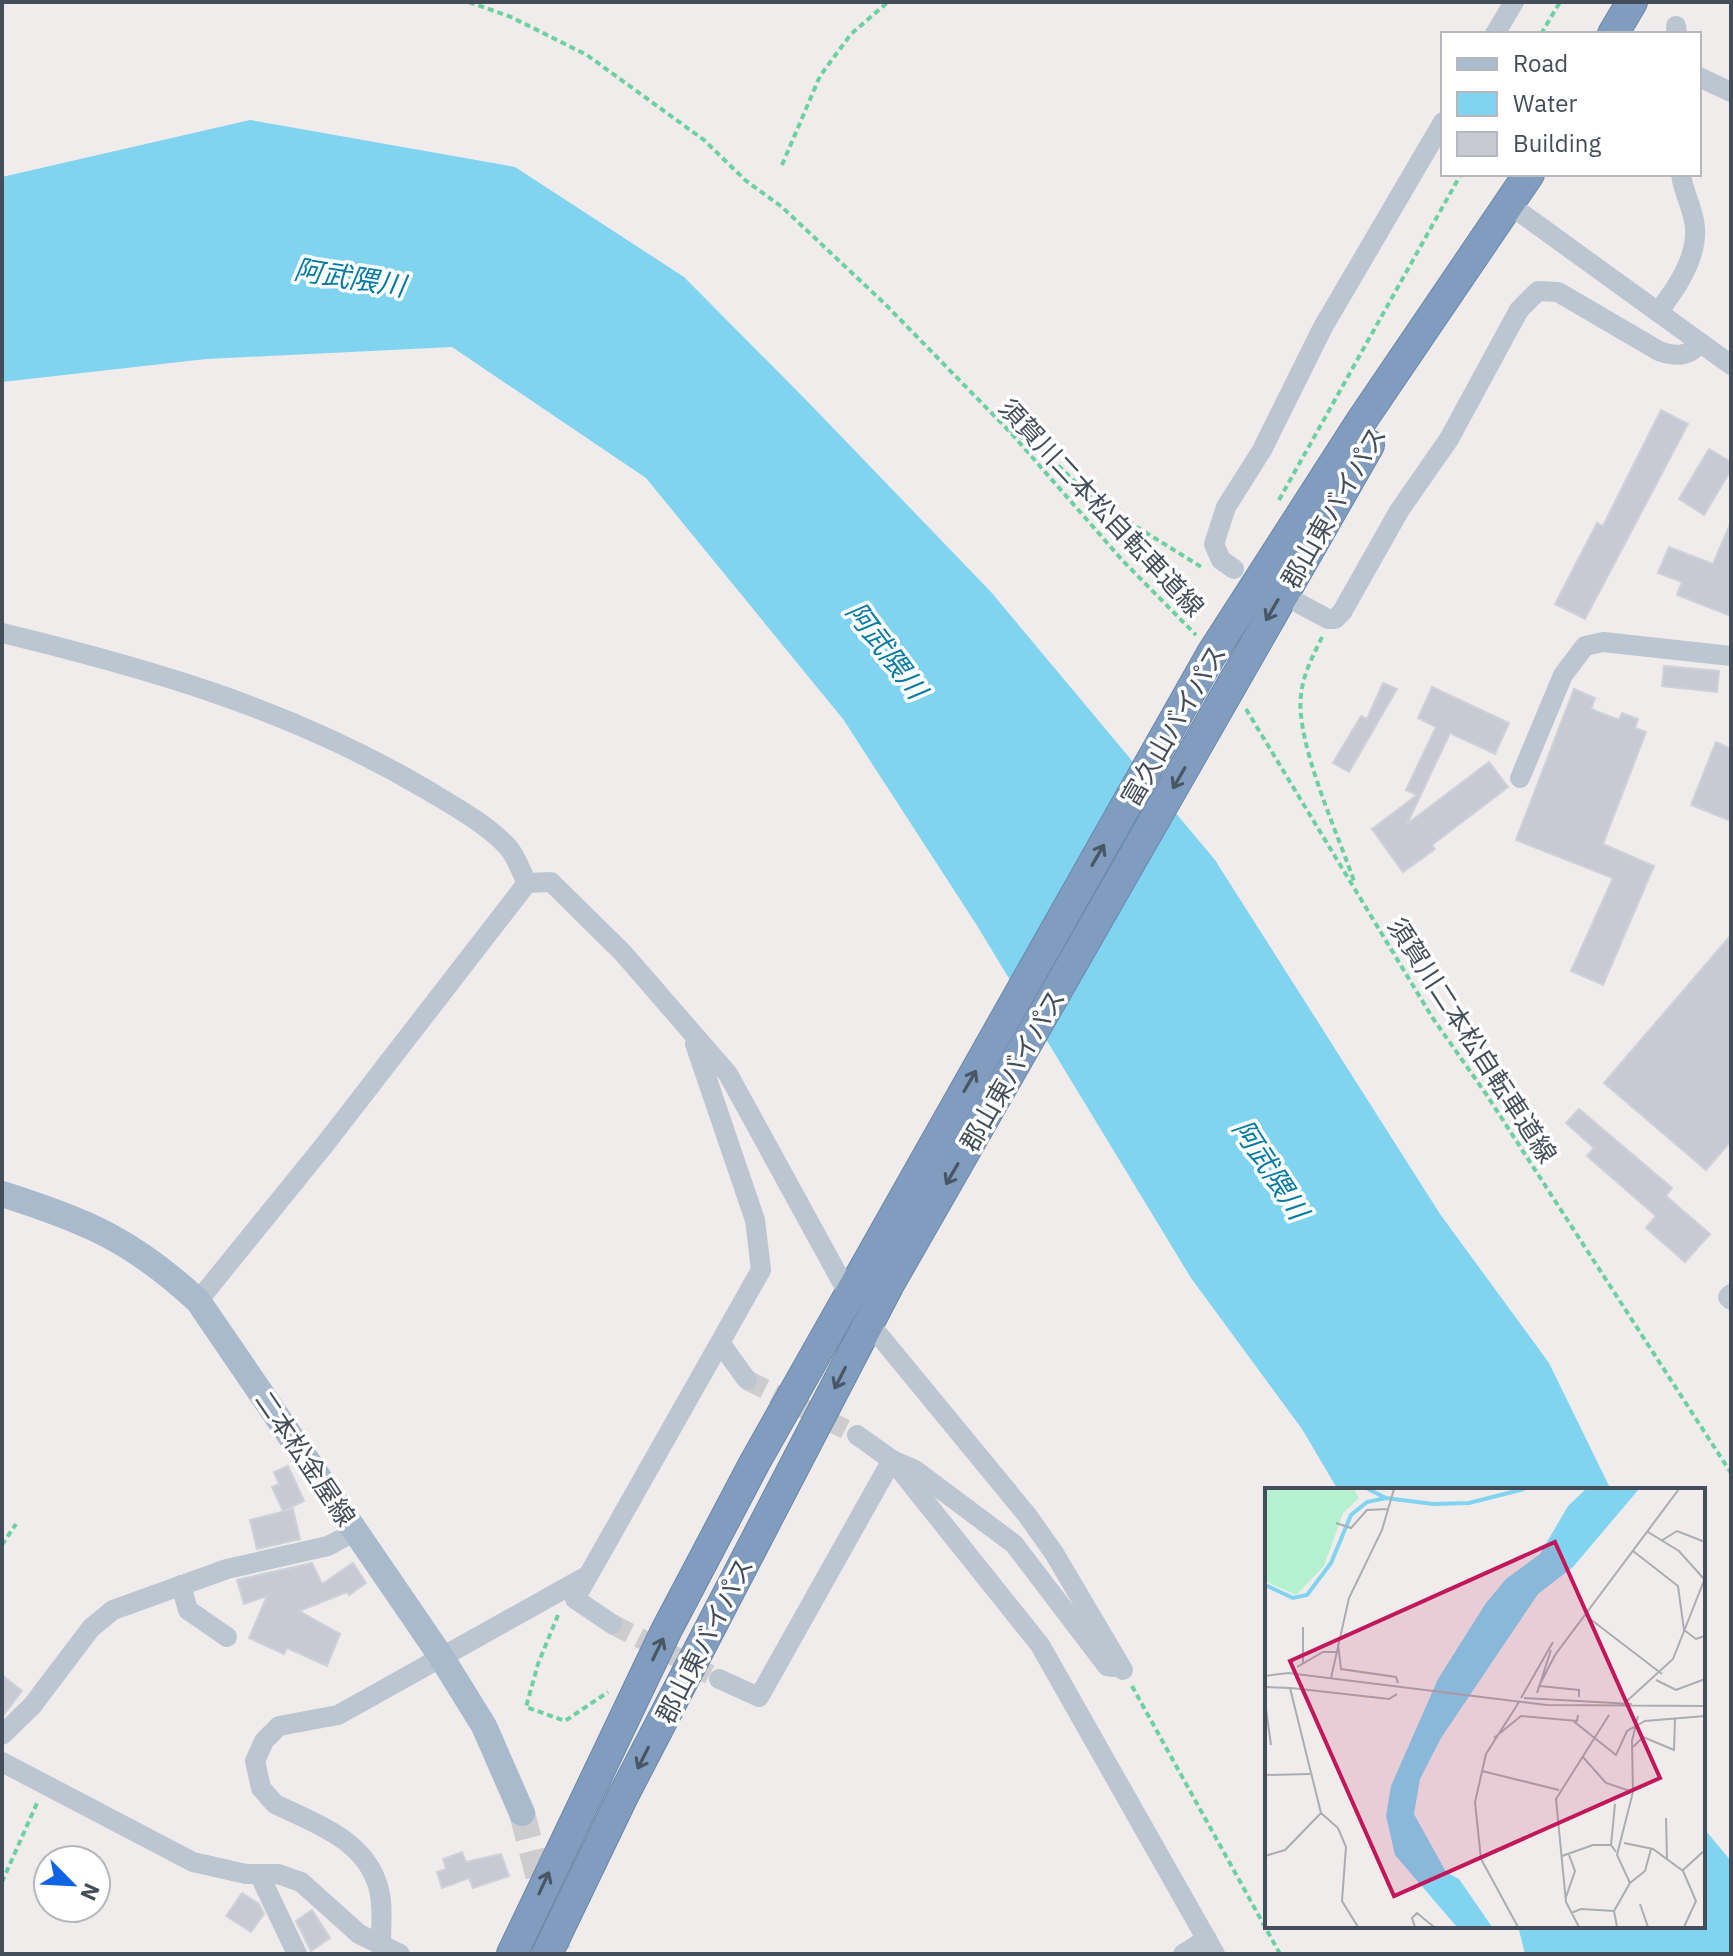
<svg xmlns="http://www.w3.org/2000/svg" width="1733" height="1956" font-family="'IBM Plex Sans','Noto Sans JP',sans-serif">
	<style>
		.water { fill: #80d4f0 }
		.building { fill: #c7cad2; stroke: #cfd1d8; stroke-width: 2 }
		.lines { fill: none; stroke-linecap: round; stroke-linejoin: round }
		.minor-tunnel { stroke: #cdccce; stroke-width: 20; stroke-dasharray: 20 10; stroke-linecap: butt }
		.major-tunnel { stroke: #cdccce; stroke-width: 26; stroke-dasharray: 26 13; stroke-linecap: butt }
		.highway-casing { stroke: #6b87aa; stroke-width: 32 }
		.path { stroke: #6cd0a3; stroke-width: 4; stroke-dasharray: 6 4; stroke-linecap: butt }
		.minor { stroke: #bbc6d0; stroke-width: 20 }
		.major { stroke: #a9bacd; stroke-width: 26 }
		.highway { stroke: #809cbe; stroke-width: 30 }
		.oneway { stroke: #495664 }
		.labels { text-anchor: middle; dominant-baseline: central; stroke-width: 7; stroke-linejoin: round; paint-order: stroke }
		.street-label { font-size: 26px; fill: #434e5a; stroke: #fff }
		.water-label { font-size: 28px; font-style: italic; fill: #057ca4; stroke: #fff }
		.inset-river { fill: none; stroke: #80d4f0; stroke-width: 4 }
		.inset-road { fill: none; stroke: #aaadb1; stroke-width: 2 }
		.view { fill: #c2185b; fill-opacity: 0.15; stroke: #c2185b; stroke-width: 4 }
		.inset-edge { fill: none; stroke: #434e5a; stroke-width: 4 }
	</style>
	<rect width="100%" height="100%" fill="#efeceb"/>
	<!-- water -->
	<g class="water">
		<path d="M250 120 515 167 684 277 809 403 991 592 1215 860 1440 1214 1549 1363 1611 1490H1338L1302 1429 1191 1278 976 924 843 719 646 478 452 347 206 359 2 382V177Z"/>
		<path d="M1703 1818 1706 1831 1731 1861V1954H1525L1518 1926H1703Z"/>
	</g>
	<!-- building -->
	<g class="building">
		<path d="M1661 410 1688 424 1585 619 1555 604 1597 523 1603 526Z"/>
		<path d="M1709 449 1731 462V470L1704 515 1679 499Z"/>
		<path d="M1731 522V616L1677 595 1682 582 1658 573 1669 547 1713 564Z"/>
		<path d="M1664 666 1719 671 1717 692 1662 686Z"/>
		<path d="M1383 683 1397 689 1349 772 1333 763 1361 716 1367 719Z"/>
		<path d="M1432 687 1509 723 1495 754 1450 733 1407 824 1489 762 1508 787 1432 845 1435 849 1403 872 1372 829 1417 795 1406 790 1436 727 1418 718Z"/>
		<path d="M1574 689 1595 698 1591 709 1619 720 1622 713 1638 719 1635 728 1646 732 1603 844 1654 866 1603 985 1571 971 1613 878 1516 840Z"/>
		<path d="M1716 742 1731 749V821L1691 805Z"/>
		<path d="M1731 935V1141L1706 1170 1604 1083Z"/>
		<path d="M1579 1109 1672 1188 1666 1196 1710 1234 1685 1262 1646 1228 1656 1216 1587 1156 1594 1148 1566 1123Z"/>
		<path d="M288 1466 304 1501 283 1511 272 1487 279 1484 274 1472Z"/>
		<path d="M293 1509 300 1539 257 1549 250 1520Z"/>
		<path d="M312 1563 322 1584 353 1563 366 1583 349 1595 347 1592 299 1611 340 1634 327 1666 287 1648 284 1654 249 1638 267 1596 244 1604 237 1580Z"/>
		<path d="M2 1675 22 1691 2 1717Z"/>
		<path d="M462 1852 466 1862 501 1854 509 1876 473 1888 469 1878 442 1888 437 1872 446 1869 443 1859Z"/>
		<path d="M242 1893 259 1904 264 1914 251 1932 226 1916Z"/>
		<path d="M312 1910 330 1938 311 1951 296 1921Z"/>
	</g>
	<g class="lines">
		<!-- minor-tunnel -->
		<g class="minor-tunnel">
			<path d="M747 1380 857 1435"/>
			<path d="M612 1624 719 1679"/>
		</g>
		<!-- major-tunnel -->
		<path class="major-tunnel" d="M522 1813 558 1951"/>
		<defs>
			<g id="highway">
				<path d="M1613 34 1632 2"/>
				<path d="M512 1954 666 1631 755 1462 1211 655 1362 420 1529 174"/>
				<path d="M547 1954 623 1796 889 1284 1369 445"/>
			</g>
		</defs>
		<!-- highway casing -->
		<use href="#highway" class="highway-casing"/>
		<!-- path -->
		<g class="path">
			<path d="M469 2 511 17 587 55 704 140 745 180 782 207 885 304 1011 433 1123 561 1196 635"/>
			<path d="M1541 34 1560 2"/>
			<path d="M782 165 820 76 851 34 888 2"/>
			<path d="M1010 430 1042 450 1095 501 1203 568"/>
			<path d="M1279 500 1461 174"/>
			<path d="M1322 637C1313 656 1303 674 1301 695 1295 742 1339 836 1355 884"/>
			<path d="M1246 709 1432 1017 1486 1094 1731 1473"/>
			<path d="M2 1545 16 1524"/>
			<path d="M558 1615 538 1664 526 1707 565 1721 608 1692"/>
			<path d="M1132 1686 1280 1954"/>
			<path d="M2 1882 37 1803"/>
		</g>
		<!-- minor -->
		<g class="minor">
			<path d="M1676 26 1677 34"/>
			<path d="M1495 34 1514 2"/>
			<path d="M1699 77 1731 92"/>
			<path d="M1510 205 1731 365"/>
			<path d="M1658 312C1676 289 1697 259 1695 228 1694 209 1683 193 1681 174"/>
			<path d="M1234 569 1221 560 1214 544 1226 507 1262 450 1323 327 1443 122"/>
			<path d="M1300 604 1328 619H1335L1342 612 1399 511 1449 439 1519 310 1538 291 1558 292 1659 351C1676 357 1688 357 1701 343"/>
			<path d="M2 633C151 669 289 709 422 787 450 804 484 822 507 846 516 855 521 872 527 883L551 882 623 953 728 1074 849 1295"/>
			<path d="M1520 778 1563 675 1585 646 1603 642 1731 656"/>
			<path d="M1731 1294 1728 1297 1731 1300"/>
			<path d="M198 1301 326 1143 527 883"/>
			<path d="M869 1323 1027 1515 1054 1553 1123 1670"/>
			<path d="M721 1344 747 1380"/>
			<path d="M857 1435 892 1460 915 1470 1014 1544 1107 1666 1114 1667"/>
			<path d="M181 1585 188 1610 227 1637"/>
			<path d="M612 1624 575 1599 761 1270 755 1220 695 1044"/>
			<path d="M719 1679 759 1697 892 1460 1040 1645 1215 1954"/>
			<path d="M2 1735 32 1706 91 1628 113 1610 227 1569 328 1546 356 1531"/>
			<path d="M2 1762 193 1862 246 1874H278L301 1882 359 1934 400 1954"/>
			<path d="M259 1874 297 1954"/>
			<path d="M382 1954C379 1932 385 1908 378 1886 364 1839 314 1823 275 1804L261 1788 255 1761 264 1741 279 1726 338 1715 587 1576"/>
			<path d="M1183 1954 1207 1939"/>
		</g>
		<!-- major -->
		<path class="major" d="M2 1194C87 1221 132 1240 198 1301L440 1655 484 1726 522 1813"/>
		<!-- highway -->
		<use href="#highway" class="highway"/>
	</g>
	<!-- one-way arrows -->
	<defs><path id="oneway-shaft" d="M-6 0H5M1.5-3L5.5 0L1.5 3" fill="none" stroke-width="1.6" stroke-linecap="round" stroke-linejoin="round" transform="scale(2)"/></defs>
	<g class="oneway">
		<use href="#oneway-shaft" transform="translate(1272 610) rotate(120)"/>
		<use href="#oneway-shaft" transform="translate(1179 778) rotate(120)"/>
		<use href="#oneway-shaft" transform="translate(1098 855) rotate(-60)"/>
		<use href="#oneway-shaft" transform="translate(970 1081) rotate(-60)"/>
		<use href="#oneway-shaft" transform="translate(952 1174) rotate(120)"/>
		<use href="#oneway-shaft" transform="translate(840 1378) rotate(117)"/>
		<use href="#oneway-shaft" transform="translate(658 1649) rotate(-64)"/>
		<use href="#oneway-shaft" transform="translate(643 1758) rotate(117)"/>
		<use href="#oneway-shaft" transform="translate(544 1883) rotate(-65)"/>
	</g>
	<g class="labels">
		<!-- street labels -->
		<g class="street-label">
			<text transform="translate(1102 507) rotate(47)">須賀川二本松自転車道線</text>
			<text transform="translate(1333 507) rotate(-60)">郡山東バイパス</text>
			<text transform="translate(1173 725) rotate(-60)">富久山バイパス</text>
			<text transform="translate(1473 1040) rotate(57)">須賀川二本松自転車道線</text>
			<text transform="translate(1012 1070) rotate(-60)">郡山東バイパス</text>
			<text transform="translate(306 1458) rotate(56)">二本松金屋線</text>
			<text transform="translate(704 1640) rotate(-63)">郡山東バイパス</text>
		</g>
		<!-- water labels -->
		<g class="water-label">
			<text transform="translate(350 277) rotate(9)">阿武隈川</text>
			<text transform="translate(887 650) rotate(53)">阿武隈川</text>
			<text transform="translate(1271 1169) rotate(57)">阿武隈川</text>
		</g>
	</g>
	<!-- overview -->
	<g transform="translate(1265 1488)">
		<rect width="440" height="440" fill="#efeceb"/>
		<path d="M0 1H89L94 10 78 25 59 78 31 107 0 93Z" fill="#b6f1cf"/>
		<path d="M321 1H374L308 79 273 106 176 250 155 291 149 326 181 384 194 391 227 439H192L130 367 121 328 126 298 173 191 221 115 241 91 275 66 303 18Z" fill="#80d4f0"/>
		<path class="inset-river" d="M103 1 121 10 168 16 204 15 259 1M0 97 28 110 42 107 66 75 86 27 102 14 121 10"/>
		<path class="inset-road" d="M71 35 86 40 102 22 123 21M383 44 414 63 439 91M396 53 412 43 440 54M368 63 413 98 419 142 431 151 440 148M320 127 397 186M38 139V176M73 156 76 181 131 189 133 195M32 179 58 164H71M0 188 23 185 282 217 440 218M66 190 84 110 117 42 129 1M391 192 411 202 440 191M0 199 25 200 56 325 73 340 81 359 77 413 93 439M26 200 124 211 132 206M272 205 286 162M314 209V202L274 198 290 167 414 1M256 210 288 154M259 210 367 216M362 213 408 171 440 90M0 214 6 257M307 232 351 267 362 243 380 233 440 228M229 250 256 228 312 233 313 227M368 259 378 249 409 262 410 231M317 268 341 295 368 304M217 283 294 302M0 287 45 286M401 330 402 370M359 355 388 361 418 383 431 413 419 439M346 357 350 316M0 368 20 362 56 325M297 368 328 357H346L351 364M418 382 440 362M365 395 380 383 386 361M301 409 310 383 304 367M375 416 383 439M306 425 316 421 349 423M150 439 147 430 152 425 169 439M253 439 216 371 210 314 221 266 254 214M314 439 301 414 291 311 344 227M352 439 349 423 365 395 352 367 368 304 367 253 373 228"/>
		<path class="view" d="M290 54 395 290 129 408 25 173Z"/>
		<rect width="440" height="440" class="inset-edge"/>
	</g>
	<!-- border -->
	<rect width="1733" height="1956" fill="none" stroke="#434e5a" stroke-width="8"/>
	<!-- legend -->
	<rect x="1441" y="32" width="260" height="144" fill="#ffffff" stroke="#b4b8bd" stroke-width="2"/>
	<rect x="1457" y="58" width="40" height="12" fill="#a9bacd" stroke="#b4b8bd" stroke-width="2"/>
	<text x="1513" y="72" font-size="24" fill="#434e5a">Road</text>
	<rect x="1457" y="92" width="40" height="24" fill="#80d4f0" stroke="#b4b8bd" stroke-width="2"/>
	<text x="1513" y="112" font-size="24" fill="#434e5a">Water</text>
	<rect x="1457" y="132" width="40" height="24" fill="#c7cad2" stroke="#b4b8bd" stroke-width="2"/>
	<text x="1513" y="152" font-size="24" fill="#434e5a">Building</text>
	<!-- north arrow -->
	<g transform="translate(72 1884) rotate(114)"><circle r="38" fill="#ffffff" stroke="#b4b8bd" stroke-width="2"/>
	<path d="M0-6L14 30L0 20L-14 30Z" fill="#0f64e6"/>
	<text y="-12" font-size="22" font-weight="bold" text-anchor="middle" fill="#434e5a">N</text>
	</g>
</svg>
